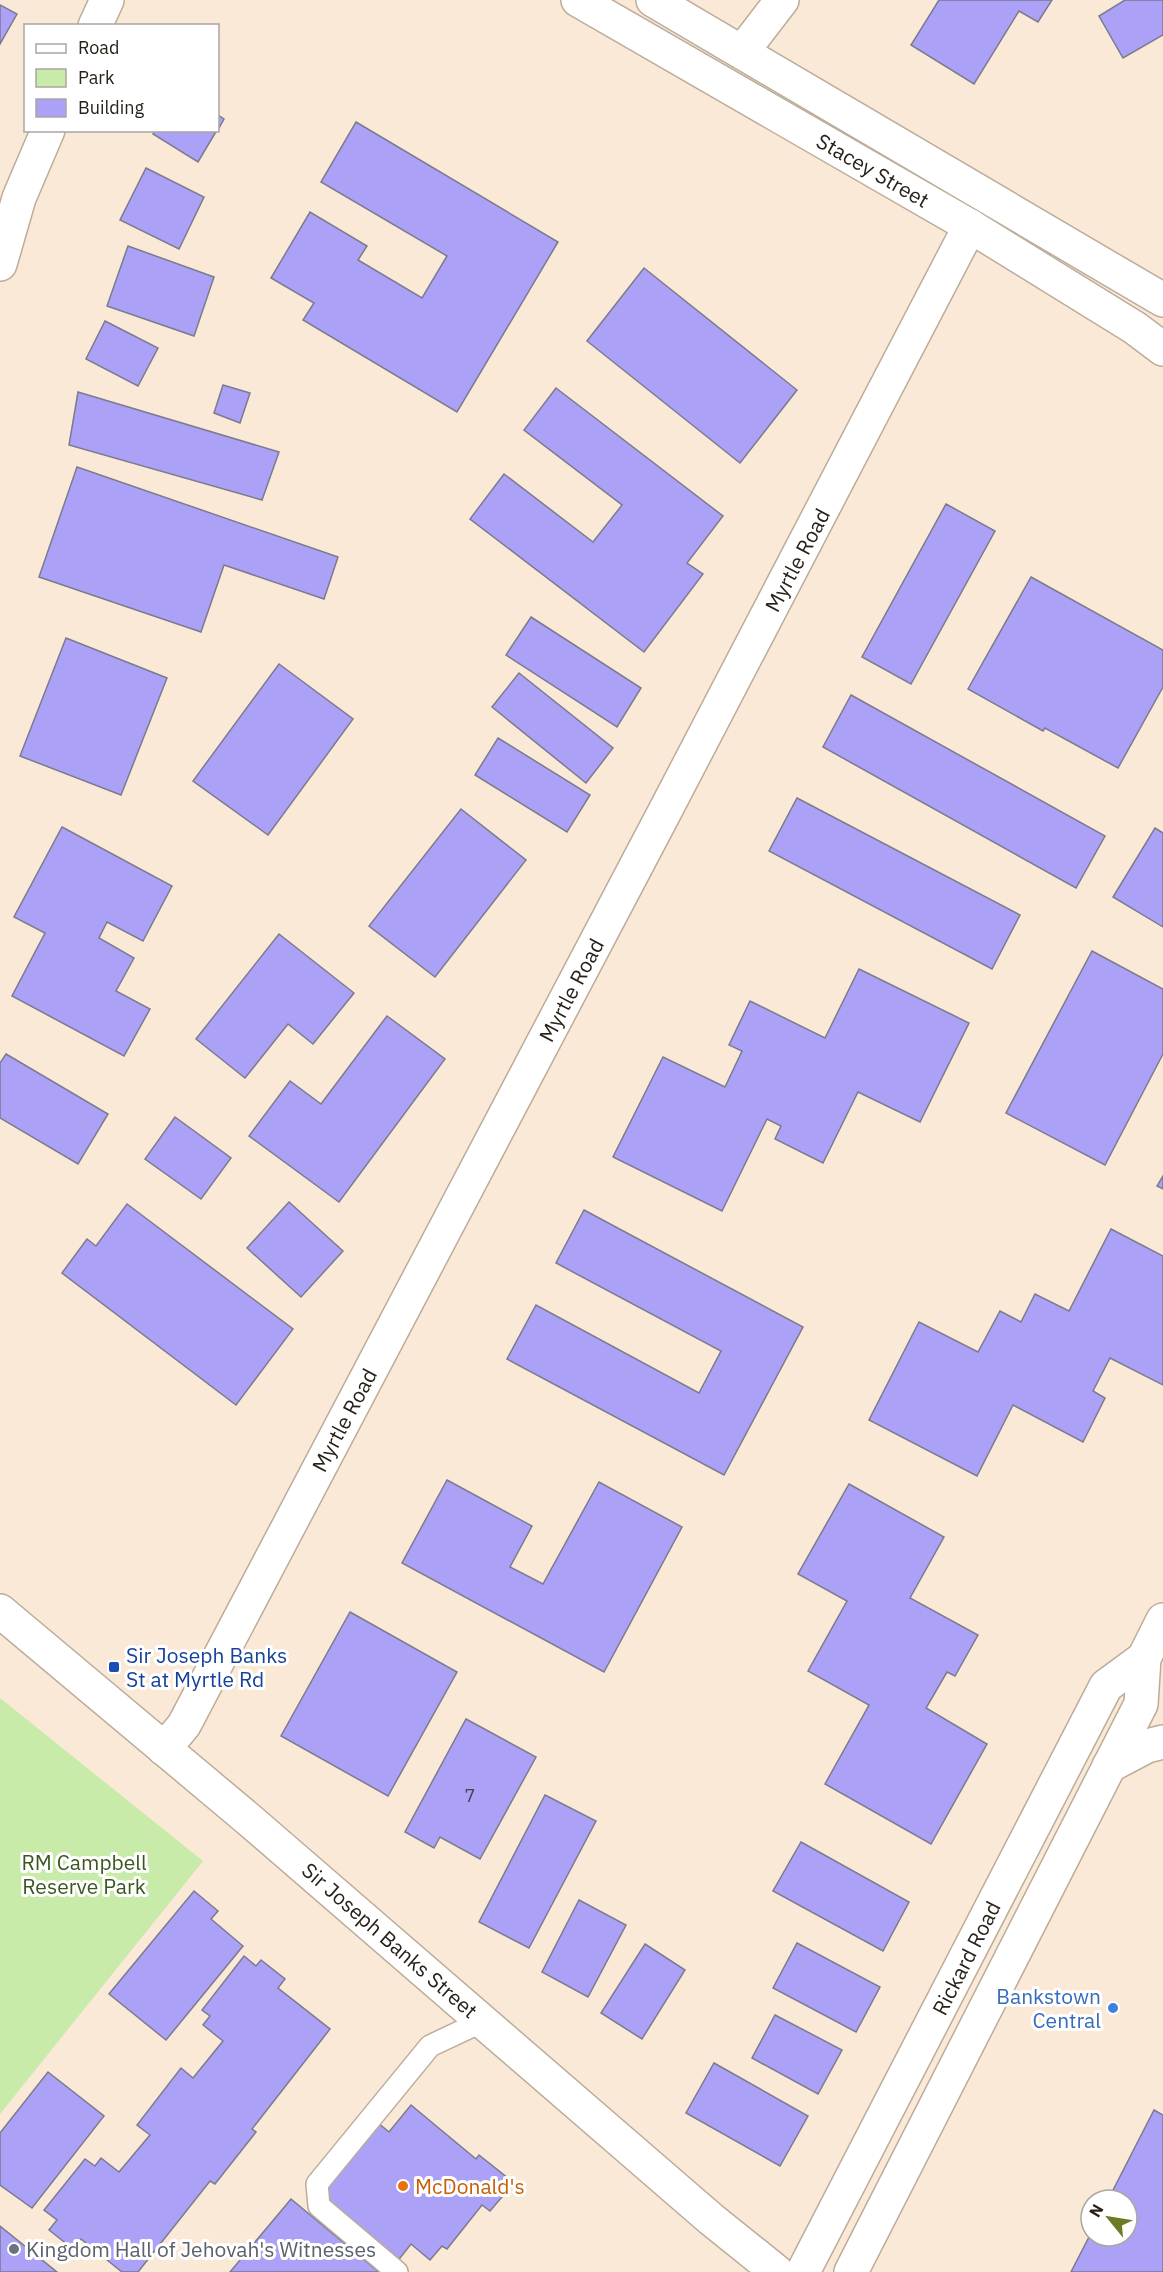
<svg xmlns="http://www.w3.org/2000/svg" width="1163" height="2272" font-family="'IBM Plex Sans',sans-serif">
	<style>
		.green { fill: #c8ebaa }
		.building { fill: #aba2f7; stroke: #7b7a8e; stroke-width: 1.5 }
		.lines { fill: none; stroke-linecap: round; stroke-linejoin: round }
		.service-casing { stroke: #bcac9a; stroke-width: 24 }
		.minor-casing { stroke: #bcac9a; stroke-width: 36 }
		.secondary-casing { stroke: #bcac9a; stroke-width: 36 }
		.trunk-casing { stroke: #bcac9a; stroke-width: 36 }
		.service { stroke: #fff; stroke-width: 21 }
		.minor { stroke: #fff; stroke-width: 33 }
		.secondary { stroke: #fff; stroke-width: 33 }
		.trunk { stroke: #fff; stroke-width: 33 }
		.transit-dot { fill: #1a4fb4; stroke: #fff; stroke-width: 2 }
		.shop-dot { fill: #3f7fe0; stroke: #fff; stroke-width: 2 }
		.food-dot { fill: #e8710a; stroke: #fff; stroke-width: 2 }
		.worship-dot { fill: #6b7280; stroke: #fff; stroke-width: 2 }
		.labels { text-anchor: middle; dominant-baseline: central; stroke-width: 6; stroke-linejoin: round; paint-order: stroke }
		.number-label { font-size: 18px; fill: #484151 }
		.street-label { font-size: 21px; fill: #27211a; stroke: #fff }
		.transit-label { font-size: 21px; fill: #164399; stroke: #fff; text-anchor: start }
		.park-label { font-size: 21px; fill: #3c571e; stroke: #fff }
		.shop-label { font-size: 21px; fill: #366cbe; stroke: #fff; text-anchor: end }
		.food-label { font-size: 21px; fill: #c56008; stroke: #fff; text-anchor: start }
		.worship-label { font-size: 21px; fill: #5b616d; stroke: #fff; text-anchor: start }
	</style>
	<rect width="100%" height="100%" fill="#fae9d6"/>
	<!-- green -->
	<path class="green" d="M0 1698 203 1861 0 2114Z"/>
	<!-- building -->
	<g class="building">
		<path d="M939 0H1052L1038 22 1019 11 974 84 911 45Z"/>
		<path d="M1125 0H1163V35L1123 58 1099 16Z"/>
		<path d="M0 5 17 14 0 44Z"/>
		<path d="M218 115 224 119 218 130Z"/>
		<path d="M356 122 558 242 457 412 303 320 314 303 271 278 310 212 367 246 358 260 422 298 447 256 321 182Z"/>
		<path d="M155 130H217L198 162 153 134Z"/>
		<path d="M146 168 204 197 179 249 120 220Z"/>
		<path d="M128 246 214 277 194 336 107 306Z"/>
		<path d="M644 268 797 390 740 463 587 341Z"/>
		<path d="M105 321 158 348 138 386 86 359Z"/>
		<path d="M223 385 250 393 240 423 214 413Z"/>
		<path d="M556 388 723 516 687 563 703 574 644 652 470 519 504 474 593 542 622 505 524 430Z"/>
		<path d="M78 392 279 452 262 500 69 445Z"/>
		<path d="M77 467 338 557 324 599 224 565 201 632 39 577Z"/>
		<path d="M946 504 995 531 911 684 862 657Z"/>
		<path d="M1031 577 1163 650V687L1118 768 1045 728 1043 731 968 689Z"/>
		<path d="M531 617 641 688 617 727 506 655Z"/>
		<path d="M66 638 167 678 121 795 20 756Z"/>
		<path d="M279 664 353 719 268 835 193 781Z"/>
		<path d="M519 673 613 748 586 783 492 707Z"/>
		<path d="M851 695 1105 836 1076 888 823 747Z"/>
		<path d="M498 738 590 795 567 832 475 775Z"/>
		<path d="M797 798 1020 915 992 969 769 851Z"/>
		<path d="M461 809 526 860 435 977 369 926Z"/>
		<path d="M62 827 172 886 143 941 107 922 99 938 134 958 116 991 150 1009 124 1056 12 996 45 933 14 917Z"/>
		<path d="M1155 828 1163 833V927L1113 897Z"/>
		<path d="M279 934 354 993 313 1044 288 1024 245 1078 196 1039Z"/>
		<path d="M1092 951 1163 989V1054L1105 1165 1006 1113Z"/>
		<path d="M859 969 969 1023 920 1122 858 1092 823 1163 775 1139 781 1126 767 1119 722 1211 613 1157 663 1057 725 1087 742 1051 729 1045 750 1001 825 1038Z"/>
		<path d="M387 1016 445 1059 339 1202 249 1136 290 1081 321 1104Z"/>
		<path d="M6 1054 108 1114 78 1164 0 1118V1063Z"/>
		<path d="M175 1117 231 1158 201 1199 145 1159Z"/>
		<path d="M1163 1176V1189L1157 1186Z"/>
		<path d="M289 1202 343 1251 301 1297 247 1248Z"/>
		<path d="M127 1204 293 1329 236 1405 62 1273 87 1239 96 1246Z"/>
		<path d="M584 1210 803 1327 724 1475 507 1359 536 1305 699 1393 721 1351 556 1263Z"/>
		<path d="M1111 1229 1163 1256V1385L1110 1358 1093 1391 1105 1398 1083 1442 1013 1405 977 1476 869 1420 919 1322 978 1352 1000 1311 1021 1322 1035 1294 1069 1311Z"/>
		<path d="M447 1480 532 1526 510 1567 543 1584 599 1482 682 1527 604 1672 402 1563Z"/>
		<path d="M849 1484 944 1537 910 1598 978 1635 955 1676 947 1672 926 1708 987 1744 931 1844 825 1784 869 1705 808 1671 847 1601 798 1574Z"/>
		<path d="M350 1612 457 1672 388 1796 281 1736Z"/>
		<path d="M466 1719 536 1757 480 1859 440 1837 434 1848 405 1832Z"/>
		<path d="M545 1795 596 1821 529 1948 479 1922Z"/>
		<path d="M801 1842 909 1902 883 1951 773 1891Z"/>
		<path d="M194 1891 218 1911 211 1919 243 1946 166 2040 109 1994Z"/>
		<path d="M579 1900 626 1925 588 1997 542 1972Z"/>
		<path d="M797 1943 880 1987 856 2032 773 1988Z"/>
		<path d="M645 1944 685 1970 642 2039 601 2013Z"/>
		<path d="M244 1956 256 1966 261 1960 285 1979 278 1988 330 2029 252 2129 256 2132 215 2184 210 2181 138 2272H122L81 2239 73 2249 49 2230 57 2220 44 2210 85 2159 95 2166 101 2158 119 2172 150 2135 137 2125 181 2068 193 2078 223 2041 203 2025 210 2016 202 2010Z"/>
		<path d="M775 2015 842 2050 818 2094 752 2058Z"/>
		<path d="M714 2063 808 2116 780 2166 686 2113Z"/>
		<path d="M48 2072 104 2116 32 2208 0 2185V2133Z"/>
		<path d="M411 2105 476 2159 479 2155 514 2183 490 2211 482 2205 447 2249 442 2246 430 2260 411 2244 389 2272 314 2212 366 2113 389 2132Z"/>
		<path d="M1154 2110 1163 2115V2272H1071L1091 2233V2236H1127V2200H1108Z"/>
		<path d="M291 2199 379 2272H230Z"/>
		<path d="M0 2226 57 2272H0Z"/>
	</g>
	<g class="lines">
		<defs>
			<path id="service" d="M397 2272 319 2206 317 2184 430 2046 483 2021"/>
			<g id="minor">
				<path d="M95 26 107 0"/>
				<path d="M742 52 782 0"/>
				<path d="M0 264 19 198 48 130"/>
				<path d="M0 1611 247 1818 711 2219 777 2272"/>
				<path d="M164 1749 184 1725 664 813 970 226"/>
			</g>
			<g id="secondary">
				<path d="M1109 1766 1147 1746 1163 1742"/>
				<path d="M803 2272 1106 1686 1144 1658"/>
				<path d="M851 2272 1141 1704 1144 1658 1163 1620"/>
			</g>
			<g id="trunk">
				<path d="M578 0 970 226 1135 328 1163 349"/>
				<path d="M653 0 1163 300"/>
			</g>
		</defs>
		<!-- service casing -->
		<use href="#service" class="service-casing"/>
		<!-- minor casing -->
		<use href="#minor" class="minor-casing"/>
		<!-- secondary casing -->
		<use href="#secondary" class="secondary-casing"/>
		<!-- trunk casing -->
		<use href="#trunk" class="trunk-casing"/>
		<!-- service -->
		<use href="#service" class="service"/>
		<!-- minor -->
		<use href="#minor" class="minor"/>
		<!-- secondary -->
		<use href="#secondary" class="secondary"/>
		<!-- trunk -->
		<use href="#trunk" class="trunk"/>
	</g>
	<!-- markers -->
	<rect class="transit-dot" x="108" y="1661" width="12" height="12" rx="3"/>
	<circle class="shop-dot" cx="1113" cy="2008" r="6"/>
	<circle class="food-dot" cx="403" cy="2186" r="6"/>
	<circle class="worship-dot" cx="14" cy="2249" r="6"/>
	<g class="labels">
		<!-- number labels -->
		<g class="number-label">
			<text x="470" y="1795">7</text>
		</g>
		<!-- street labels -->
		<g class="street-label">
			<text transform="translate(873 170) rotate(30)">Stacey Street</text>
			<text transform="translate(797 560) rotate(-62)">Myrtle Road</text>
			<text transform="translate(571 990) rotate(-62)">Myrtle Road</text>
			<text transform="translate(344 1420) rotate(-62)">Myrtle Road</text>
			<text transform="translate(390 1940) rotate(41)">Sir Joseph Banks Street</text>
			<text transform="translate(966 1958) rotate(-63)">Rickard Road</text>
		</g>
		<!-- transit labels -->
		<g class="transit-label">
			<text x="126" y="1655">Sir Joseph Banks<tspan x="126" dy="24">St at Myrtle Rd</tspan></text>
		</g>
		<!-- park labels -->
		<g class="park-label">
			<text x="84" y="1862">RM Campbell<tspan x="84" dy="24">Reserve Park</tspan></text>
		</g>
		<!-- shop labels -->
		<g class="shop-label">
			<text x="1101" y="1996">Bankstown<tspan x="1101" dy="24">Central</tspan></text>
		</g>
		<!-- food labels -->
		<g class="food-label">
			<text x="415" y="2186">McDonald's</text>
		</g>
		<!-- worship labels -->
		<g class="worship-label">
			<text x="26" y="2249">Kingdom Hall of Jehovah's Witnesses</text>
		</g>
	</g>
	<!-- legend -->
	<rect x="24" y="24" width="195" height="108" fill="#ffffff" stroke="#a9a6a3" stroke-width="1.5"/>
	<rect x="36" y="44" width="30" height="9" fill="#ffffff" stroke="#a9a6a3" stroke-width="1.5"/>
	<text x="78" y="54" font-size="18" fill="#27211a">Road</text>
	<rect x="36" y="69" width="30" height="18" fill="#c8ebaa" stroke="#a9a6a3" stroke-width="1.5"/>
	<text x="78" y="84" font-size="18" fill="#27211a">Park</text>
	<rect x="36" y="99" width="30" height="18" fill="#aba2f7" stroke="#a9a6a3" stroke-width="1.5"/>
	<text x="78" y="114" font-size="18" fill="#27211a">Building</text>
	<!-- north arrow -->
	<g transform="translate(1109 2218) rotate(300)"><circle r="28" fill="#ffffff" stroke="#a9a6a3" stroke-width="1.5"/>
	<path d="M0-4.5L10 22L0 15L-10 22Z" fill="#707923"/>
	<text y="-9" font-size="16" font-weight="bold" text-anchor="middle" fill="#27211a">N</text>
	</g>
</svg>
